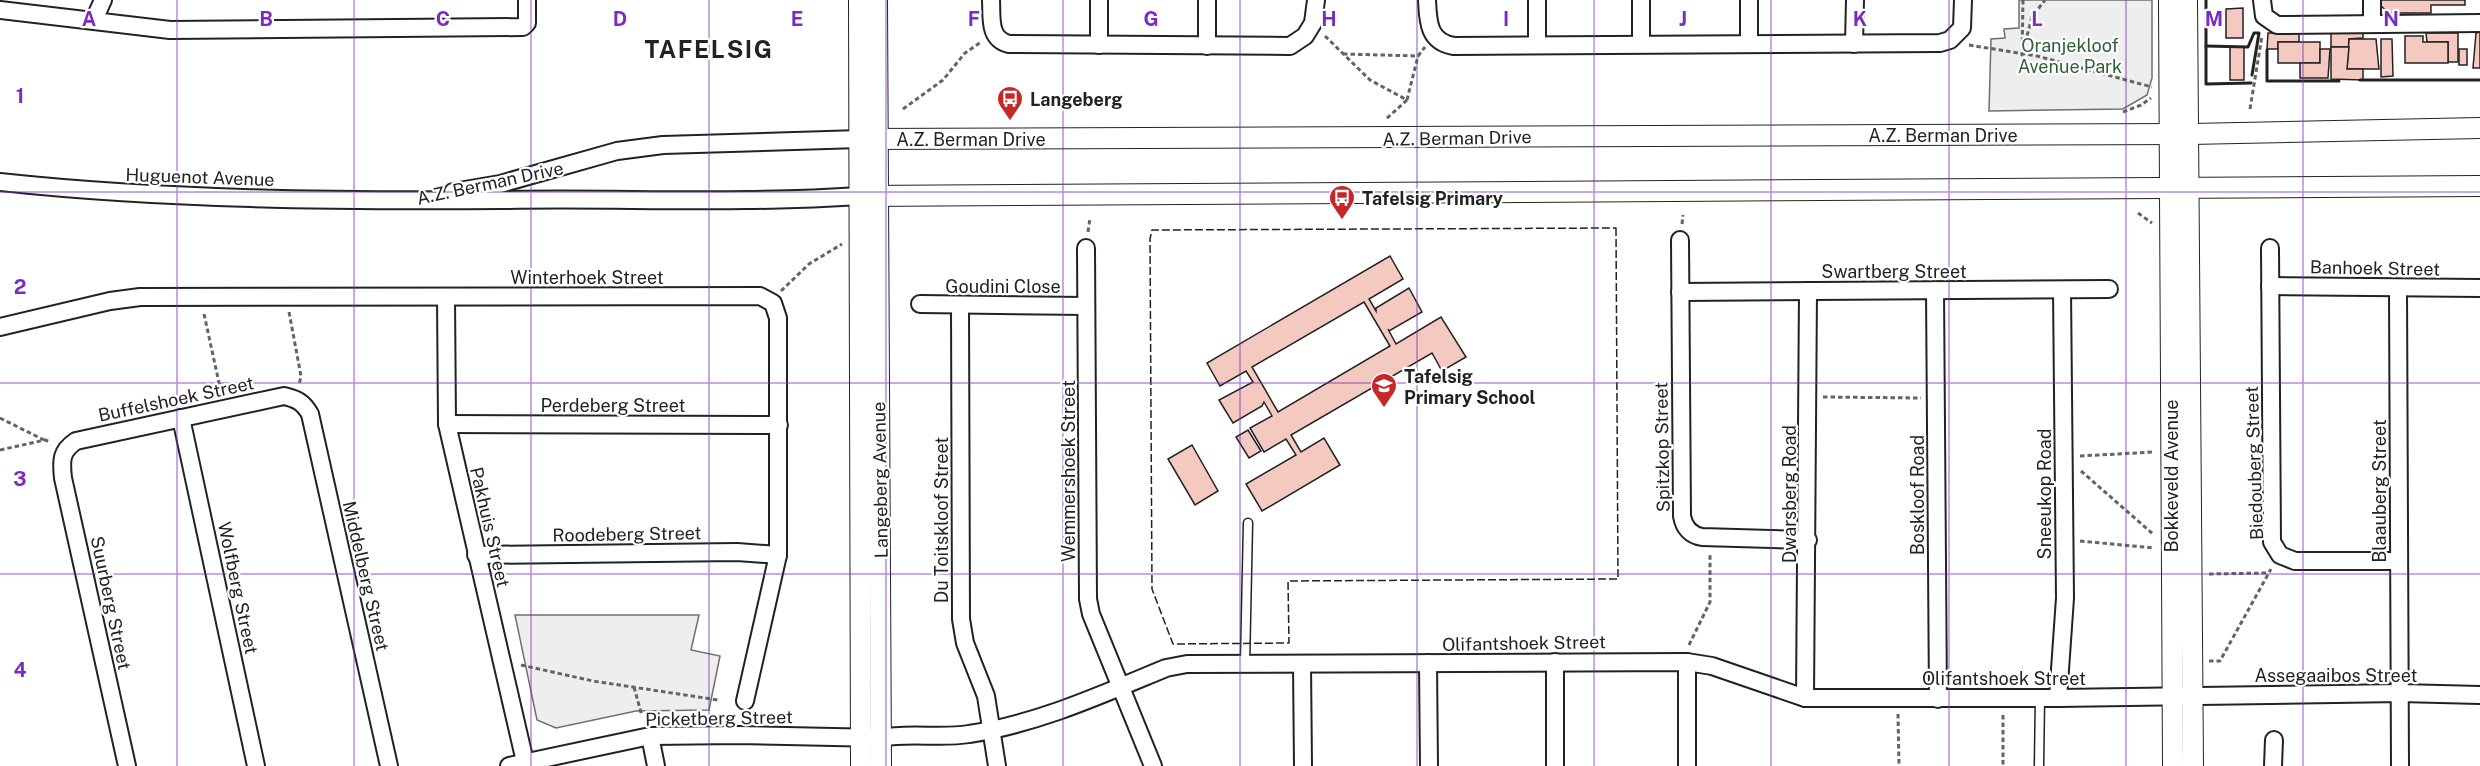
<svg xmlns="http://www.w3.org/2000/svg" width="2480" height="766" font-family="'Public Sans',sans-serif">
	<style>
		.green { fill: #eee; stroke: #6f6f6f; stroke-width: 1.5 }
		.building { fill: #f3c9c0; stroke: #222; stroke-width: 1.5; fill-rule: evenodd }
		.lines { fill: none; stroke-linecap: round; stroke-linejoin: round }
		.service-casing { stroke: #222; stroke-width: 11 }
		.minor-casing { stroke: #222; stroke-width: 20 }
		.tertiary-casing { stroke: #222; stroke-width: 22 }
		.path { stroke: #646464; stroke-width: 3; stroke-dasharray: 4.5 3; stroke-linecap: butt }
		.service { stroke: #fff; stroke-width: 8 }
		.minor { stroke: #fff; stroke-width: 16 }
		.tertiary { stroke: #fff; stroke-width: 20 }
		.fence { stroke: #222; stroke-width: 1.5; stroke-dasharray: 8 3; stroke-linecap: butt }
		.wall { stroke: #222; stroke-width: 3 }
		.grid { fill: none; stroke: #7b2cbf; stroke-width: 1.5; stroke-opacity: 0.55 }
		.labels { text-anchor: middle; dominant-baseline: central; stroke-width: 4.5; stroke-linejoin: round; paint-order: stroke }
		.park-label { font-size: 18px; fill: #2f5e38; stroke: #fff }
		.poi-label { font-size: 18px; font-weight: bold; fill: #222; stroke: #fff; text-anchor: start }
		.street-label { font-size: 18px; fill: #222; stroke: #fff }
		.district-label { font-size: 24px; font-weight: bold; letter-spacing: 1.5px; fill: #222; stroke: #fff }
		.grid-label { font-size: 20px; text-anchor: middle; font-weight: bold; fill: #7b2cbf; stroke: #fff; stroke-width: 4.5; stroke-linejoin: round; paint-order: stroke }
	</style>
	<rect width="100%" height="100%" fill="#fff"/>
	<!-- green -->
	<g class="green">
		<path d="M2019 0H2152V78L2147 95 2123 109 1989 111 1991 39 2005 38 2004 29 2019 28Z"/>
		<path d="M515 615H699L691 650 720 656 709 710 636 711 556 728 537 720Z"/>
	</g>
	<!-- building -->
	<g class="building">
		<path d="M2381 0H2465V5H2431V13H2389L2381 6Z"/>
		<path d="M2243 8V38H2226V9Z"/>
		<path d="M2331 32H2363V38L2349 39V47H2331Z"/>
		<path d="M2480 32V68H2473L2476 33Z"/>
		<path d="M2268 33H2299V42H2278V49H2267Z"/>
		<path d="M2426 33H2458V62H2448V42H2427Z"/>
		<path d="M2405 36H2423V42H2448V63H2405Z"/>
		<path d="M2349 39H2376L2379 69H2347Z"/>
		<path d="M2381 39H2392L2393 76 2381 77Z"/>
		<rect x="2278" y="42" width="42" height="21"/>
		<rect x="2230" y="47" width="14" height="33"/>
		<path d="M2331 47H2349L2347 69H2363V80L2331 79Z"/>
		<path d="M2320 49H2330L2328 78H2300V63H2320Z"/>
		<rect x="2459" y="49" width="8" height="16"/>
		<path d="M1390 256 1403 279 1369 299 1376 311V308L1409 288 1422 312 1389 331 1388 329 1396 344 1441 317 1466 357 1442 371 1432 353 1291 435 1301 452 1324 438 1340 465 1262 511 1246 484 1296 455 1286 439 1264 452 1250 428 1272 416 1264 402 1262 406 1233 423 1219 400 1253 382 1246 371 1220 386 1207 363ZM1364 302 1390 346 1278 412 1252 367Z"/>
		<path d="M1248 430 1261 451 1249 458 1236 437Z"/>
		<path d="M1192 445 1218 491 1195 505 1168 459Z"/>
	</g>
	<g class="lines">
		<defs>
			<g id="service">
				<path d="M1245 664 1248 523"/>
				<path d="M2039 766 2040 698"/>
			</g>
			<g id="minor">
				<path d="M991 0C992 17 988 39 1009 44L1290 46 1305 36 1313 23 1316 0"/>
				<path d="M1207 0V46"/>
				<path d="M1427 0C1428 21 1428 42 1454 46L1940 43 1950 40 1962 28 1963 0"/>
				<path d="M1537 0V45"/>
				<path d="M1749 0V44"/>
				<path d="M2262 0 2264 16 2277 25 2480 23"/>
				<path d="M2372 0V24"/>
				<path d="M0 10 170 30 523 27 527 23V0"/>
				<path d="M94 20 103 0"/>
				<path d="M1641 44V0"/>
				<path d="M1854 44 1855 0"/>
				<path d="M1099 45V0"/>
				<path d="M0 182C167 200 334 201 502 200 622 198 741 204 860 196"/>
				<path d="M453 192 500 184 617 151 663 145 860 139"/>
				<path d="M1680 240 1682 516C1684 528 1691 535 1702 537L1808 540"/>
				<path d="M1086 248 1088 599 1091 614 1153 766"/>
				<path d="M2270 248 2272 542 2280 555 2295 561H2399"/>
				<path d="M2270 286 2480 288"/>
				<path d="M2398 288 2400 766"/>
				<path d="M1935 290 1938 699"/>
				<path d="M1680 292 2109 289"/>
				<path d="M446 297 447 424 526 766"/>
				<path d="M920 304 1086 306"/>
				<path d="M960 305 961 619 965 643 986 696 997 766"/>
				<path d="M0 327 110 301 140 297 760 296 773 303 778 318V555L745 701"/>
				<path d="M181 418 256 766"/>
				<path d="M447 424 779 425"/>
				<path d="M476 555 737 552 778 555"/>
				<path d="M1555 662V766"/>
				<path d="M1428 663 1429 766"/>
				<path d="M1302 664 1303 766"/>
				<path d="M1805 698 1808 291"/>
				<path d="M2058 698 2065 598 2062 290"/>
				<path d="M650 736 656 766"/>
				<path d="M127 766 63 478C61 460 61 451 76 441L284 396C297 399 303 402 310 414L389 766"/>
				<path d="M509 766 650 736 738 735 881 738C910 732 940 739 969 734 1037 724 1103 694 1166 668L1187 664 1687 662 1712 666 1805 698H2058L2400 693 2480 695"/>
				<path d="M1687 766V662"/>
				<path d="M2273 766 2274 740"/>
			</g>
			<g id="tertiary">
				<path d="M859 0 861 766"/>
				<path d="M877 0 881 766"/>
				<path d="M2169 0 2173 766"/>
				<path d="M2187 0 2193 766"/>
				<path d="M860 139 2190 134 2480 128"/>
				<path d="M860 196 2480 186"/>
			</g>
		</defs>
		<!-- service casing -->
		<use href="#service" class="service-casing"/>
		<!-- minor casing -->
		<use href="#minor" class="minor-casing"/>
		<!-- tertiary casing -->
		<use href="#tertiary" class="tertiary-casing"/>
		<!-- path -->
		<g class="path">
			<path d="M2023 0 2022 55 2032 17 2045 0"/>
			<path d="M1325 36 1370 80 1407 100 1386 119"/>
			<path d="M1969 45 2037 56 2152 87"/>
			<path d="M1343 54 1418 56 1425 47"/>
			<path d="M1407 100 1418 56"/>
			<path d="M903 109 943 80 965 53 981 42"/>
			<path d="M2250 109 2262 36"/>
			<path d="M2123 112 2141 105 2151 98"/>
			<path d="M2138 213 2152 223"/>
			<path d="M1682 224 1683 215"/>
			<path d="M1088 232 1090 218"/>
			<path d="M781 291 809 264 842 244"/>
			<path d="M289 312 301 376 299 385"/>
			<path d="M204 314 221 392"/>
			<path d="M1823 397 1921 398"/>
			<path d="M0 418 44 440"/>
			<path d="M0 450 45 440 51 442"/>
			<path d="M2080 456 2154 452"/>
			<path d="M2081 471 2153 534"/>
			<path d="M2080 541 2154 548"/>
			<path d="M2209 574 2268 573"/>
			<path d="M1689 645 1710 602V555"/>
			<path d="M2209 661H2220L2271 569"/>
			<path d="M521 665 593 681 718 700"/>
			<path d="M634 687 642 716"/>
			<path d="M1898 714 1899 766"/>
			<path d="M2003 715V766"/>
		</g>
		<!-- service -->
		<use href="#service" class="service"/>
		<!-- minor -->
		<use href="#minor" class="minor"/>
		<!-- tertiary -->
		<use href="#tertiary" class="tertiary"/>
		<!-- fence -->
		<path class="fence" d="M1616 228 1618 579 1288 581 1289 643 1173 644 1152 589 1150 239 1152 230Z"/>
		<!-- wall -->
		<g class="wall">
			<path d="M2206 0V84L2251 83"/>
			<path d="M2206 46 2248 47 2254 33H2259L2252 75"/>
			<path d="M2267 50V81H2339"/>
			<path d="M2360 80H2480"/>
		</g>
	</g>
	<!-- grid -->
	<path class="grid" d="M177 0V766M354 0V766M531 0V766M709 0V766M886 0V766M1063 0V766M1240 0V766M1417 0V766M1594 0V766M1771 0V766M1949 0V766M2126 0V766M2303 0V766M0 192H2480M0 383H2480M0 574H2480"/>
	<!-- icons -->
	<defs>
		<symbol id="bus-pin" viewBox="-11 -11 22 30"><path d="M0 17L-7.5 6A9.5 9.5 0 1 1 7.5 6Z" fill="#c62828" stroke="#fff"/><path d="M-5-6H5V4H4V6H2V4H-2V6H-4V4H-5ZM-3.5-4V0h7V-4ZM-3.5 1.2v1.5H-2V1.2ZM2 1.2v1.5H3.5V1.2Z" fill="#fff"/></symbol>
		<symbol id="school-pin" viewBox="-11 -11 22 30"><path d="M0 17L-7.5 6A9.5 9.5 0 1 1 7.5 6Z" fill="#c62828" stroke="#fff"/><path d="M0-5L7-2L0 1L-7-2ZM-4 1L0 2.5L4 1V4Q0 6-4 4Z" fill="#fff"/></symbol>
	</defs>
	<g fill-rule="evenodd">
		<use href="#bus-pin" x="995" y="84" width="30" height="40"/>
		<use href="#bus-pin" x="1327" y="183" width="30" height="40"/>
		<use href="#school-pin" x="1369" y="371" width="30" height="40"/>
	</g>
	<g class="labels">
		<!-- park labels -->
		<g class="park-label">
			<text x="2070" y="45">Oranjekloof<tspan x="2070" dy="21">Avenue Park</tspan></text>
		</g>
		<!-- poi labels -->
		<g class="poi-label">
			<text x="1030" y="99">Langeberg</text>
			<text x="1362" y="198">Tafelsig Primary</text>
			<text x="1404" y="376">Tafelsig<tspan x="1404" dy="21">Primary School</tspan></text>
		</g>
		<!-- street labels -->
		<g class="street-label">
			<text x="1943" y="135">A.Z. Berman Drive</text>
			<text transform="translate(1457 138) rotate(-1)">A.Z. Berman Drive</text>
			<text x="971" y="139">A.Z. Berman Drive</text>
			<text transform="translate(200 177) rotate(2)">Huguenot Avenue</text>
			<text transform="translate(490 183) rotate(-12)">A.Z. Berman Drive</text>
			<text transform="translate(2375 268) rotate(1)">Banhoek Street</text>
			<text x="1894" y="271">Swartberg Street</text>
			<text x="587" y="277">Winterhoek Street</text>
			<text x="1003" y="286">Goudini Close</text>
			<text transform="translate(176 399) rotate(-12)">Buffelshoek Street</text>
			<text x="613" y="405">Perdeberg Street</text>
			<text transform="translate(1662 447) rotate(-91)">Spitzkop Street</text>
			<text transform="translate(2254 463) rotate(-92)">Biedouberg Street</text>
			<text transform="translate(1068 471) rotate(-90)">Wemmershoek Street</text>
			<text transform="translate(2171 476) rotate(-90)">Bokkeveld Avenue</text>
			<text transform="translate(880 480) rotate(-91)">Langeberg Avenue</text>
			<text transform="translate(2379 491) rotate(-90)">Blaauberg Street</text>
			<text transform="translate(1789 494) rotate(-90)">Dwarsberg Road</text>
			<text transform="translate(2044 494) rotate(-90)">Sneeukop Road</text>
			<text transform="translate(1917 495) rotate(-90)">Boskloof Road</text>
			<text transform="translate(941 520) rotate(-90)">Du Toitskloof Street</text>
			<text transform="translate(490 527) rotate(77)">Pakhuis Street</text>
			<text transform="translate(627 534) rotate(-1)">Roodeberg Street</text>
			<text transform="translate(366 576) rotate(77)">Middelberg Street</text>
			<text transform="translate(238 588) rotate(78)">Wolfberg Street</text>
			<text transform="translate(111 603) rotate(78)">Suurberg Street</text>
			<text transform="translate(1524 643) rotate(-1)">Olifantshoek Street</text>
			<text x="2336" y="675">Assegaaibos Street</text>
			<text x="2004" y="678">Olifantshoek Street</text>
			<text transform="translate(719 718) rotate(-1)">Picketberg Street</text>
		</g>
		<!-- district labels -->
		<g class="district-label">
			<text x="709" y="49">TAFELSIG</text>
		</g>
	</g>
	<g class="grid-label">
		<text x="89" y="26">A</text>
		<text x="266" y="26">B</text>
		<text x="443" y="26">C</text>
		<text x="620" y="26">D</text>
		<text x="797" y="26">E</text>
		<text x="974" y="26">F</text>
		<text x="1151" y="26">G</text>
		<text x="1329" y="26">H</text>
		<text x="1506" y="26">I</text>
		<text x="1683" y="26">J</text>
		<text x="1860" y="26">K</text>
		<text x="2037" y="26">L</text>
		<text x="2214" y="26">M</text>
		<text x="2391" y="26">N</text>
		<text x="20" y="103">1</text>
		<text x="20" y="294">2</text>
		<text x="20" y="486">3</text>
		<text x="20" y="677">4</text>
	</g>
</svg>
